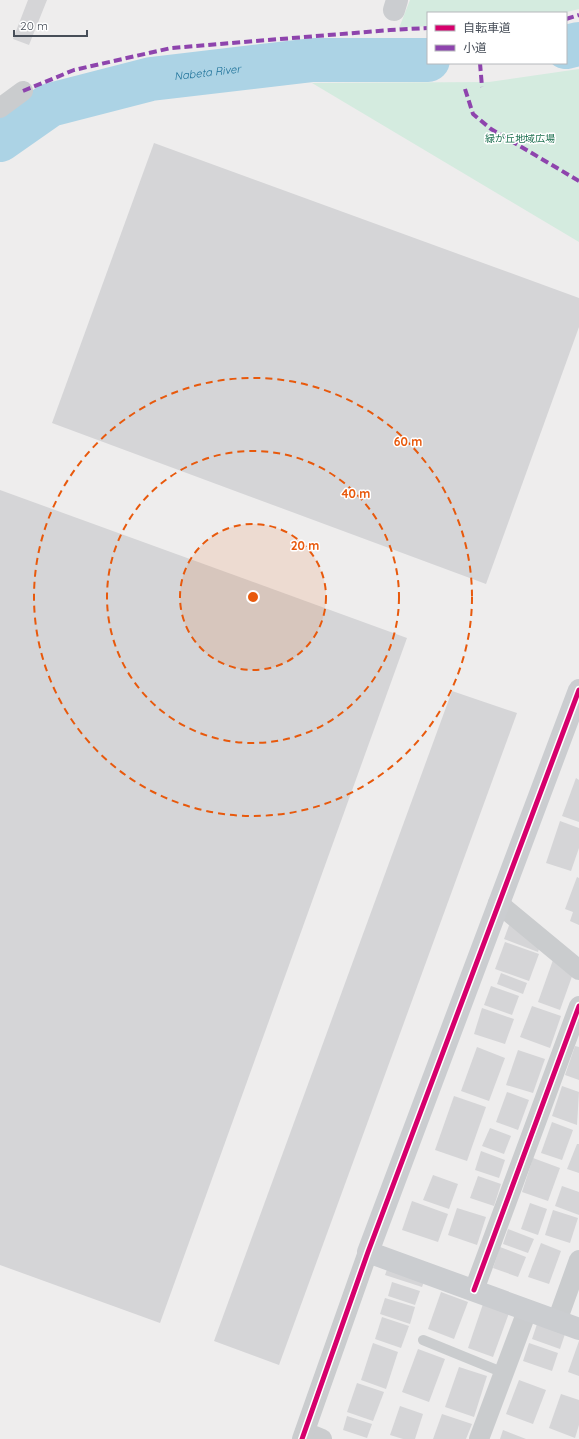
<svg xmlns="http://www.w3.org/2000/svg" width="579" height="1439" font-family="Quicksand,'Noto Sans JP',sans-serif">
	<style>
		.green { fill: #d4ebdf }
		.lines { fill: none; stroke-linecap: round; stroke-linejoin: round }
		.river { stroke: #acd3e5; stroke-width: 44 }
		.building { fill: #d5d5d7 }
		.lane { stroke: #caccce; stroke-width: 10 }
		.street { stroke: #caccce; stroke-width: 20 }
		.secondary { stroke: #cbcdd0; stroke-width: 22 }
		.quiet { stroke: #8e44ad; stroke-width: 4; stroke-dasharray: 8 4; stroke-linecap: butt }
		.cycleway-casing { stroke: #fff; stroke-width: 8 }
		.cycleway { stroke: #d6006c; stroke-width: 5 }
		.ring { fill: none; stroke: #e8590c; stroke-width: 2; stroke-dasharray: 7 5 }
		.labels { text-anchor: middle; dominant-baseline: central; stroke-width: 3; stroke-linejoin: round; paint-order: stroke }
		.park-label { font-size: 10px; fill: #1f7151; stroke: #fff }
		.water-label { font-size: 11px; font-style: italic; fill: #1a6f97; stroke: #fff }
		.centre { fill: #e8590c; stroke: #fff; stroke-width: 2 }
		.ring-label { font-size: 12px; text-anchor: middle; font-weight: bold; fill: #e8590c; stroke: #fff; stroke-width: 3; stroke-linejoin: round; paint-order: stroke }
	</style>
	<rect width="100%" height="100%" fill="#eeeded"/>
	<!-- green -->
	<g class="green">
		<path d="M410 0H579V9L563 13H428V26L399 28Z"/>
		<path d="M579 69V242L312 83 489 82Z"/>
	</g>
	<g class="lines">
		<!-- river -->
		<g class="river">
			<path d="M566 47 579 44"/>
			<path id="s1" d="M0 140 50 105 151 79 313 60H428"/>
		</g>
	</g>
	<!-- building -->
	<g class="building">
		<path d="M28 0H47L29 45 13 39Z"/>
		<path d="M154 143 579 298V327L486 584 52 423Z"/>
		<path d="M0 490 407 638 160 1323 0 1265Z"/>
		<path d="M452 691 517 713 279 1365 214 1341Z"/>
		<path d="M576 778 579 780V822L562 816Z"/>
		<path d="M560 821 579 828V848L571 871 546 863Z"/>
		<path d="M577 877 579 878V925L570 921 573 912 565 909Z"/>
		<path d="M511 920 541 943 538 952 504 939Z"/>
		<path d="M505 942 539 954 529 981 495 969Z"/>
		<path d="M553 960 575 968 560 1010 538 1002Z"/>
		<path d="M501 973 527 983 523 994 497 984Z"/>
		<path d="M491 986 519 996 512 1015 484 1005Z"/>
		<path d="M532 1006 561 1016 550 1048 520 1037Z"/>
		<path d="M482 1008 514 1019 505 1044 474 1034Z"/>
		<path d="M575 1046 579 1047V1080L565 1075Z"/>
		<path d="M477 1047 505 1058 489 1101 461 1091Z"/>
		<path d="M518 1050 545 1059 533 1093 506 1085Z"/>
		<path d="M562 1086 579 1092 577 1125 552 1116Z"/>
		<path d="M507 1092 529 1100 518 1130 496 1122Z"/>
		<path d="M454 1096 486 1107 467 1161 435 1150Z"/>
		<path d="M552 1122 573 1130 562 1160 541 1153Z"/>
		<path d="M490 1128 511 1136 504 1154 482 1146Z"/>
		<path d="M577 1144H579V1173L567 1169Z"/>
		<path d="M481 1151 505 1160 499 1178 475 1170Z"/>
		<path d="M533 1158 560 1168 548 1201 522 1192Z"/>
		<path d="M433 1175 458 1184 449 1209 423 1200Z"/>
		<path d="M478 1176 501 1184 494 1206 470 1198Z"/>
		<path d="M562 1186 579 1192V1215L555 1206Z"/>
		<path d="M412 1201 448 1214 438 1242 402 1230Z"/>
		<path d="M530 1203 547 1209 538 1235 521 1229Z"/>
		<path d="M457 1208 486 1217 477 1245 448 1235Z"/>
		<path d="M553 1210 578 1218 570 1243 545 1235Z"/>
		<path d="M508 1229 534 1239 528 1253 503 1244Z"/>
		<path d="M541 1243 561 1251 549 1284 528 1277Z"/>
		<path d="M500 1247 526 1257 518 1277 493 1268Z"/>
		<path d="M389 1264 426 1276 422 1287 385 1275Z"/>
		<path d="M392 1282 420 1291 415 1305 388 1296Z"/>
		<path d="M441 1292 468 1302 454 1339 428 1329Z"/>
		<path d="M385 1298 415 1307 410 1324 380 1314Z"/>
		<path d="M483 1304 509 1313 493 1357 468 1348Z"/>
		<path d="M382 1317 409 1326 401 1348 375 1339Z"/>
		<path d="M538 1321 566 1331 560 1349 532 1339Z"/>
		<path d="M579 1341V1376L568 1372Z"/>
		<path d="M373 1343 398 1352 386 1389 361 1380Z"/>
		<path d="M529 1343 558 1353 552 1371 523 1361Z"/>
		<path d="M418 1349 445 1359 429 1402 402 1392Z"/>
		<path d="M459 1367 487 1376 474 1417 445 1407Z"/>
		<path d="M519 1380 546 1390 533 1424 506 1414Z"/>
		<path d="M357 1383 384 1392 373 1421 347 1412Z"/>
		<path d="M561 1394 579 1400V1425L575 1438 549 1428Z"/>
		<path d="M400 1406 423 1414 415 1439H403L390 1435Z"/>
		<path d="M442 1414 472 1424 466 1439H433Z"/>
		<path d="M347 1416 372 1424 367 1438 343 1430Z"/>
		<path d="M503 1430 526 1439H500Z"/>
	</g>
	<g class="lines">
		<!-- lane -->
		<path class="lane" d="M423 1340 504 1373"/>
		<!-- street -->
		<g class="street">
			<path d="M0 108 23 91"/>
			<path d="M498 903 579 970"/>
			<path d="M474 1290 579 1006"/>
			<path d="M557 1321 579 1260"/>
			<path d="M305 1432 322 1439"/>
			<path d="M302 1439 368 1252"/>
			<path d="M479 1439 527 1311"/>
		</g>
		<!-- secondary -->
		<g class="secondary">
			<path d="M394 10 397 0"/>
			<path d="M579 690 368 1252 579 1329"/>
		</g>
		<!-- quiet -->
		<g class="quiet">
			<path d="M566 19 579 15"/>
			<path d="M480 63 482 87"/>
			<path d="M465 89 473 114 491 129 579 181"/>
			<path d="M23 91 74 70 171 48 390 30 428 28"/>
		</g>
		<defs>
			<g id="cycleway">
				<path d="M474 1290 579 1006"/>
				<path d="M302 1439 368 1252 579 690"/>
			</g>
		</defs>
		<!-- cycleway casing -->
		<use href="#cycleway" class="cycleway-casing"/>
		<!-- cycleway -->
		<use href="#cycleway" class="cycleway"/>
	</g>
	<!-- distance rings -->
	<circle cx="253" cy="597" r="73" fill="#e8590c" fill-opacity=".12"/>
	<g class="ring">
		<circle cx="253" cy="597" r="73"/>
		<circle cx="253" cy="597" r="146"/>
		<circle cx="253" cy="597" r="219"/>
	</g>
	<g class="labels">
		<!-- park labels -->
		<g class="park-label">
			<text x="520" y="138">緑が丘地域広場</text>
		</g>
		<!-- water labels -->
		<g class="water-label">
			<text stroke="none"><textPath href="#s1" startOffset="222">Nabeta River</textPath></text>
		</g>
	</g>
	<circle cx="253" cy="597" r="6" class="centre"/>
	<g class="ring-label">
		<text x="408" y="446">60 m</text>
		<text x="356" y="498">40 m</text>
		<text x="305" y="550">20 m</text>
	</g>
	<!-- legend -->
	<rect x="427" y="12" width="140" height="52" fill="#ffffff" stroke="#b5b8bc"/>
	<rect x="435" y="25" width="20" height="6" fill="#d6006c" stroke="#b5b8bc"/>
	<text x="463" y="32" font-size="12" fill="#474e58">自転車道</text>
	<rect x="435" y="45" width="20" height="6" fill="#8e44ad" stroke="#b5b8bc"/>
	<text x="463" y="52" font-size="12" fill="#474e58">小道</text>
	<!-- scale -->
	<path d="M14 30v6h73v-6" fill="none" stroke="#474e58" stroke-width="2"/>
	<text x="20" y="30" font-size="12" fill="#474e58" stroke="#ffffff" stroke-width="3" paint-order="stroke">20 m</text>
</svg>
